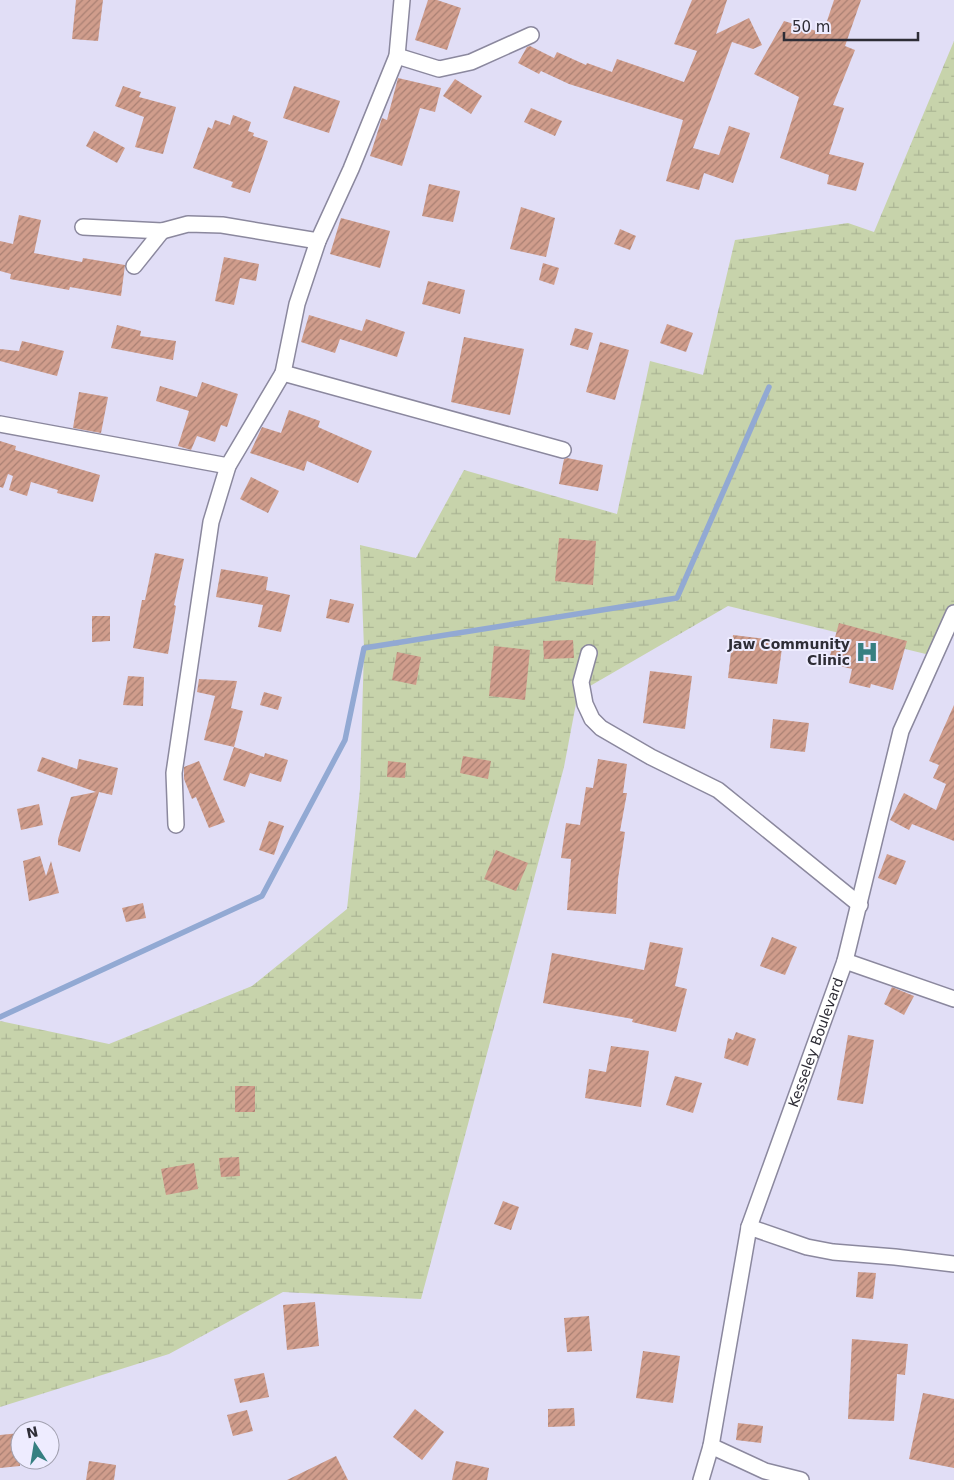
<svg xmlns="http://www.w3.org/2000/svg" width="954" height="1480" font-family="'DejaVu Sans',sans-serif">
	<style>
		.wetland { fill: url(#wetland-marsh) }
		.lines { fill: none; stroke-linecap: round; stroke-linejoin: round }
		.stream { stroke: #92a9d3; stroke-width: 5.5 }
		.building { fill: url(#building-hatch) }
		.street-casing { stroke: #8b889e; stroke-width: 18 }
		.street { stroke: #fff; stroke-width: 15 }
		.labels { text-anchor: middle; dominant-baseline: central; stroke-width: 4; stroke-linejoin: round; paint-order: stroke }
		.poi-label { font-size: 14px; font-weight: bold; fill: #2e2d36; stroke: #eeecff; text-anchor: end }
		.street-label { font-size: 14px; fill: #2e2d36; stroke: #eeecff }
	</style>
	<defs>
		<pattern id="wetland-marsh" width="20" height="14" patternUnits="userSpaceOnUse" patternTransform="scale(1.25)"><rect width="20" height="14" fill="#c7d3ab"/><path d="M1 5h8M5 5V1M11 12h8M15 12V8" fill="none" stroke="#abb594"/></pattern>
		<pattern id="building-hatch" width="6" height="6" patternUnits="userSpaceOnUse" patternTransform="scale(1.25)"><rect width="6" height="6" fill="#d09d8c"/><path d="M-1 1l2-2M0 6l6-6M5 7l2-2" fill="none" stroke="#a98073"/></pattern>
	</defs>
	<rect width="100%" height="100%" fill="#e1def6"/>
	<!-- wetland -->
	<path class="wetland" d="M954 41V613L934 656 728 606 578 693 564 767 421 1299 283 1292 169 1354 0 1407V1021L109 1044 252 986 347 909 360 789 364 648 360 545 416 558 464 470 617 514 650 361 703 375 735 240 848 223 874 232Z"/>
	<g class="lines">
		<!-- stream -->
		<path class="stream" d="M0 1017 262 896 345 740 364 648 677 598 769 387"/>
	</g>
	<!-- building -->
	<g class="building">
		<path d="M76 0H103L98 41 72 39Z"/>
		<path d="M428 0H437L461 8 447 50 415 40Z"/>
		<path d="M692 0H727L716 34 749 18 762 45 753 49 732 42 693 148 719 155 729 126 750 133 733 183 704 173 699 190 666 181 683 120 569 84 541 71 539 74 518 63 527 47 530 46 554 58 557 52 586 65 587 63 612 72 617 59 684 82 697 51 674 44Z"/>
		<path d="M834 0H861L845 46 855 50 833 105 844 108 829 154 864 163 856 191 827 184 829 175 780 158 799 97 754 74 784 21 823 33Z"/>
		<path d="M398 78 441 88 435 112 420 108 402 166 370 156 382 118 387 120Z"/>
		<path d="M455 79 482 96 471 114 443 96Z"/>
		<path d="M123 86 141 92 139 97 176 107 163 154 135 147 144 117 115 106Z"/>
		<path d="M294 86 340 101 329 133 283 118Z"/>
		<path d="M531 108 562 121 555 136 524 122Z"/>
		<path d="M233 115 251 122 248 131 254 133 253 136 268 141 250 193 231 187 233 182 193 168 208 127 212 129 215 120 230 125Z"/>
		<path d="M94 131 125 148 117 163 86 146Z"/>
		<path d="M429 184 460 191 453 222 422 216Z"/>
		<path d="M521 207 555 218 546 257 510 249Z"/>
		<path d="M19 215 41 220 34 253 82 262 83 258 125 265 121 296 70 287 69 290 10 279 11 274 0 271V241L13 244Z"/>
		<path d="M341 218 390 231 380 268 330 254Z"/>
		<path d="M620 229 636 236 630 250 614 244Z"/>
		<path d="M224 257 259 264 256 281 240 278 234 305 215 301Z"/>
		<path d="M543 263 559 268 554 285 539 280Z"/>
		<path d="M428 281 465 290 460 314 422 304Z"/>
		<path d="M309 315 362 331 366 319 405 332 397 357 340 339 335 353 301 342Z"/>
		<path d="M667 324 693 333 686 352 660 343Z"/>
		<path d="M117 325 141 331 140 336 176 341 173 360 111 348Z"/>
		<path d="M575 328 593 333 588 350 570 345Z"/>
		<path d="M464 337 524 349 510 415 451 402Z"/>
		<path d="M22 341 64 351 57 376 0 361V349L19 351Z"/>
		<path d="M600 342 629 350 615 400 586 392Z"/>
		<path d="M202 382 238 394 227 427 221 425 215 442 197 436 191 450 178 446 189 411 156 401 160 386 197 397Z"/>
		<path d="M79 392 108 397 101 433 73 428Z"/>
		<path d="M289 410 320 421 318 427 372 451 358 483 307 461 304 471 250 453 262 427 281 433Z"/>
		<path d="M0 441 16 446 15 450 100 475 93 502 57 493 58 490 31 482 27 496 9 490 13 476 8 474 3 488 0 487Z"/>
		<path d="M567 458 603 465 598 491 559 484 564 459Z"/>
		<path d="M251 477 279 491 268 513 240 499Z"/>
		<path d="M559 538 596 541 593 585 555 581Z"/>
		<path d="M155 553 184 559 174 605 176 606 168 654 133 648 142 600H145Z"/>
		<path d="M221 569 268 577 266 590 290 595 281 632 258 627 263 605 216 597Z"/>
		<path d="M330 599 354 604 349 623 326 618Z"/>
		<path d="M92 616H110V641L92 642Z"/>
		<path d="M839 623 907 641 893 690 871 684 870 688 849 683 852 669 828 663Z"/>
		<path d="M733 635 783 641 777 684 728 678Z"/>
		<path d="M573 640 574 658 544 659 543 641Z"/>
		<path d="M494 646 530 650 525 700 489 696Z"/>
		<path d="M397 652 421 657 416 685 392 680Z"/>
		<path d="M650 671 692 676 685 729 643 723Z"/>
		<path d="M128 676 144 677 143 706 123 705Z"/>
		<path d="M199 679 237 681 231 708 243 711 234 747 204 740 215 696 197 692Z"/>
		<path d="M264 692 282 697 278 710 260 705Z"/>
		<path d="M954 705V841L912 824 909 830 890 820 904 793 936 810 946 784 933 778 939 765 929 761Z"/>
		<path d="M773 719 809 723 805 752 770 748Z"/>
		<path d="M234 747 264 757 265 753 288 760 281 782 250 773 245 787 223 780Z"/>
		<path d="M463 756 491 761 488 779 460 773Z"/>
		<path d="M42 757 77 769 79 759 118 768 112 795 99 792 80 852 58 845V839L71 797 96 792 37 771Z"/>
		<path d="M598 759 627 764 623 793H627L620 831 625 832 618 879 616 914 567 910 571 859 561 858 566 823 580 825 586 787 593 788Z"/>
		<path d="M199 761 225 822 209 828 196 797 192 799 184 779V767Z"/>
		<path d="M388 761 406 763 405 778 387 777Z"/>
		<path d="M39 804 43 825 21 830 17 809Z"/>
		<path d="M269 821 284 826 274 855 259 850Z"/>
		<path d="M496 850 528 863 516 891 484 879Z"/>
		<path d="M887 854 906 861 896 885 878 878Z"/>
		<path d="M40 856 46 876 51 861 59 893 29 901 23 861Z"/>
		<path d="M143 903 146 918 126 922 122 908Z"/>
		<path d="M772 937 797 947 785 975 760 966Z"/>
		<path d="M650 942 683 948 675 986 687 989 676 1032 632 1022 633 1019 543 1003 552 953 644 970Z"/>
		<path d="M892 987 914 996 904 1015 884 1004Z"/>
		<path d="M736 1032 756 1039 748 1066 724 1058 728 1038 733 1040Z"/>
		<path d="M848 1035 874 1040 863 1104 837 1100Z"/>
		<path d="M611 1046 649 1051 641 1107 585 1098 589 1069 606 1072Z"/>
		<path d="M675 1076 702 1083 693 1113 666 1105Z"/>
		<rect x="235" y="1086" width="20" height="26"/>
		<path d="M239 1157 240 1176 221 1177 219 1158Z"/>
		<path d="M194 1163 198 1189 166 1195 161 1169Z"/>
		<path d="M503 1201 519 1207 511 1230 494 1224Z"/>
		<path d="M858 1272 876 1273 873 1299 856 1297Z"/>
		<path d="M315 1302 319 1346 287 1350 283 1305Z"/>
		<path d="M589 1316 592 1351 567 1352 564 1318Z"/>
		<path d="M852 1339 908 1344 905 1375 897 1374 894 1421 848 1419Z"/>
		<path d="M643 1351 680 1356 673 1403 636 1398Z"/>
		<path d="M264 1373 269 1397 240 1403 234 1379Z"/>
		<path d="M923 1393 954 1399V1468L909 1459Z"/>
		<path d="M574 1408 575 1426 548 1427V1409Z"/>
		<path d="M415 1409 444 1432 422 1460 393 1437Z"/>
		<path d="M247 1410 253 1431 233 1436 227 1415Z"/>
		<path d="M738 1423 763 1426 761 1443 736 1440Z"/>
		<path d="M20 1433V1466L0 1468V1435Z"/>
		<path d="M336 1456 348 1480H287Z"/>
		<path d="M89 1461 116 1465 114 1480H86Z"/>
		<path d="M456 1461 489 1468 487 1480H452Z"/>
	</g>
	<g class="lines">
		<defs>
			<g id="street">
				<path d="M397 56 439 69 471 62 531 35"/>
				<path d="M83 227 162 231 188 224 222 225 318 241"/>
				<path d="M134 266 162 231"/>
				<path d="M283 373 563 450"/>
				<path d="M0 424 228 466"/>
				<path d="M589 653 581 682 585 704 592 719 601 728 651 757 718 790 860 905"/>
				<path d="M176 825 174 773 211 522 228 466 283 373 297 304 318 241 351 169 397 56 402 0"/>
				<path d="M845 961 954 999"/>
				<path d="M749 1227 807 1247 833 1252 895 1257 954 1264"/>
				<path d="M711 1446 765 1471 801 1480"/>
				<path id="s1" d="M701 1480 711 1446 749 1227 845 961 901 731 954 613"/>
			</g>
		</defs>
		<!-- street casing -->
		<use href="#street" class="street-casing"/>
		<!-- street -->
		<use href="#street" class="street"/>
	</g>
	<!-- icons -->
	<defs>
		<symbol id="hospital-bare" viewBox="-9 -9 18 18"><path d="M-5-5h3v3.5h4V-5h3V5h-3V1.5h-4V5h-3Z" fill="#367f81" stroke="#eeecff" stroke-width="2.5" paint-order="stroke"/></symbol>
	</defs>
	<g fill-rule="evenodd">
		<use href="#hospital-bare" x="851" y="636" width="32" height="32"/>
	</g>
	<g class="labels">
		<!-- poi labels -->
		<g class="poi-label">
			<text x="850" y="644">Jaw Community<tspan x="850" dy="16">Clinic</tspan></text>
		</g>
		<!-- street labels -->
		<g class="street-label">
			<text stroke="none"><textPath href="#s1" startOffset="454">Kesseley Boulevard</textPath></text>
		</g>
	</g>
	<!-- north arrow -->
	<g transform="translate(35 1445) rotate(348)"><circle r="24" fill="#eeecff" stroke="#a1a0af"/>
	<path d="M0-4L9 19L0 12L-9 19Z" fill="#367f81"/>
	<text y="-8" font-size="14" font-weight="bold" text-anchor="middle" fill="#2e2d36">N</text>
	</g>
	<!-- scale -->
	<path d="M784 32v8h134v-8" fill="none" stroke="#2e2d36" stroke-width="2.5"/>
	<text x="792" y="32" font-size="15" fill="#2e2d36" stroke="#eeecff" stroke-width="4" paint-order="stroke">50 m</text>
</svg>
